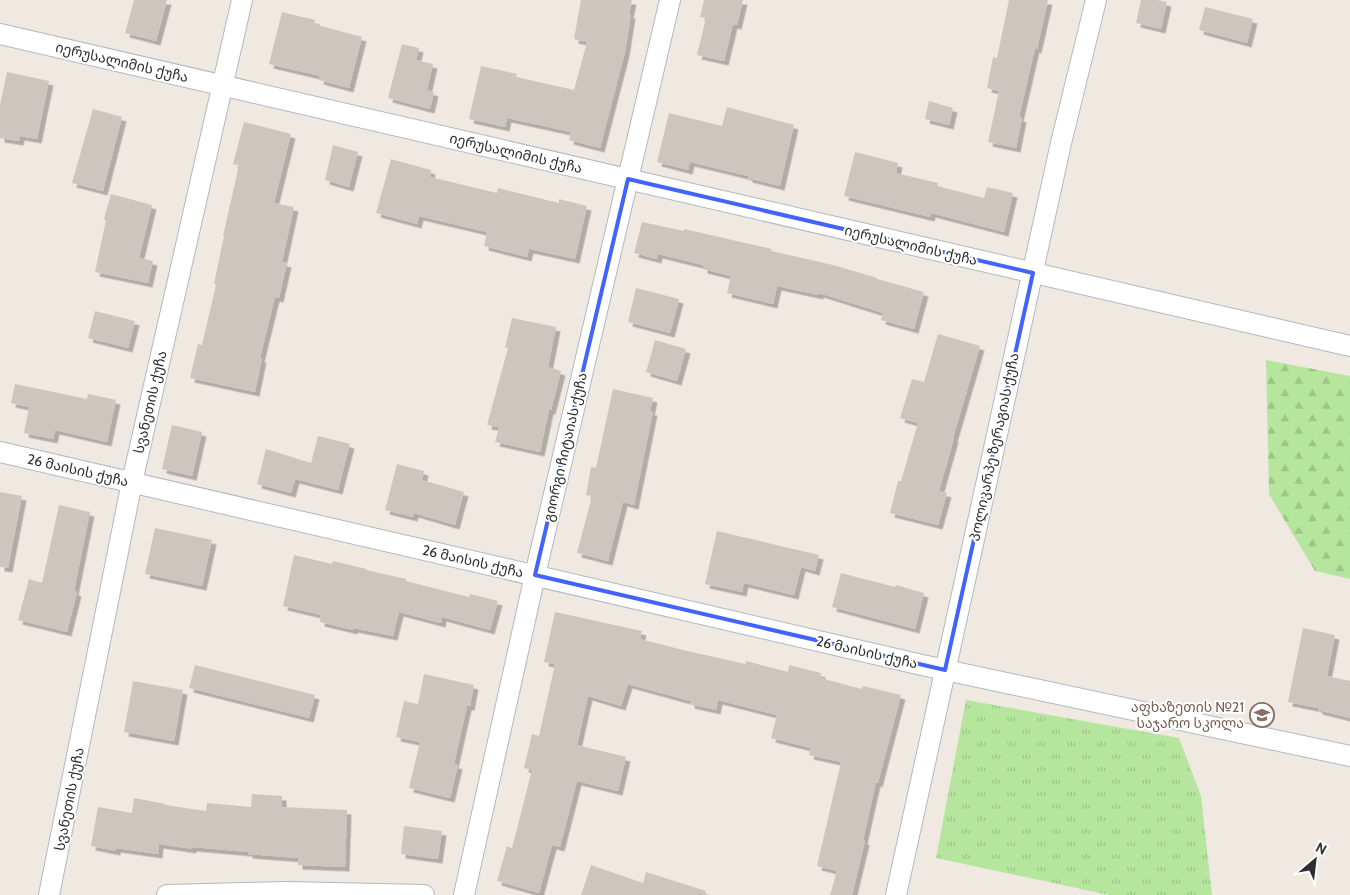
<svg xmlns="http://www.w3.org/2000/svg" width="1350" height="895" font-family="Cabin,'Noto Sans Georgian',sans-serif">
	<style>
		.grass { fill: url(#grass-tufts) }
		.forest { fill: url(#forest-firs) }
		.building { fill: #cbc7bf; filter: url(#shadow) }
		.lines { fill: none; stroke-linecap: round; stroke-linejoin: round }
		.street-casing { stroke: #b4b7c1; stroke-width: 22 }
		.street { stroke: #fff; stroke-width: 20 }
		.marked { fill: none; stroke: #4264fb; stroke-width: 4; stroke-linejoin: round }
		.labels { text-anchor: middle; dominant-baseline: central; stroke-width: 4; stroke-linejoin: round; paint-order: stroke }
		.street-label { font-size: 14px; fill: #2e2e2e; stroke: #fff }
		.education-label { font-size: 14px; fill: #785e54; stroke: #fff; text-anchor: end }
	</style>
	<defs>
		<pattern id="grass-tufts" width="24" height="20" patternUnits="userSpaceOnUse" patternTransform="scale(1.25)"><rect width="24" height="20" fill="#b6e59e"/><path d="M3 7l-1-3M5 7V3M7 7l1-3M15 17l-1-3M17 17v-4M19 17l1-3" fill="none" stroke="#9dc588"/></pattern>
		<pattern id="forest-firs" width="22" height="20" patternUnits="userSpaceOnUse" patternTransform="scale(1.25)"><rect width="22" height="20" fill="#b6e59e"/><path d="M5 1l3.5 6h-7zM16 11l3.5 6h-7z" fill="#9dc588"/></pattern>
		<filter id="shadow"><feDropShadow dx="4.5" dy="4.5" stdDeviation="0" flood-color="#0004"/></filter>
	</defs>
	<rect width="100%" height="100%" fill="#efe9e1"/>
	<!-- grass -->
	<path class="grass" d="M966 700 1179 738 1201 796 1212 895H1109L936 858Z"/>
	<!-- forest -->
	<path class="forest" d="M1266 360 1350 376V579L1315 571 1269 494Z"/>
	<!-- building -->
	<g class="building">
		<path d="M134 0H167L156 41 125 33Z"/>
		<path d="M581 0H632L629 14H631L625 52 600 148 569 140 571 132 507 118 505 127 469 119 481 66 517 74 516 77 574 90 587 42 574 39Z"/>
		<path d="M704 0H743L737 25 733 24 724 61 697 55 706 18 700 17Z"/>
		<path d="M1009 0H1048L1037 49 1035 48 1019 117 1022 118 1016 148 988 142 999 91 987 88 993 57 997 58Z"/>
		<path d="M1141 0H1158L1167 2 1161 29 1136 23Z"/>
		<path d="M1205 7 1253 19 1247 43 1199 30Z"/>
		<path d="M282 12 315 20 314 24 362 37 349 88 319 80 320 76 269 64Z"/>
		<path d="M402 44 419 48 416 60 433 64 427 90 434 92 430 109 388 98Z"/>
		<path d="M7 72 49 81 37 139 20 136 19 141 0 138V105Z"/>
		<path d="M929 101 953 108 949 125 925 119Z"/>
		<path d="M727 107 794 125 780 186 748 178V176L690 162 688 170 657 162 669 113 722 126Z"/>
		<path d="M93 109 122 117 103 191 72 183Z"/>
		<path d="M244 122 291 134 274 203 294 207 282 262 287 263 279 298 275 297 260 358H262L255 392 190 378 198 344 202 345 216 285 214 284 224 236H223L239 165 233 164Z"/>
		<path d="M333 145 358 152 349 187 325 180Z"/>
		<path d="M855 152 898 163 896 173 938 183 937 186 984 198 987 187 1013 193 1004 232 931 213 930 217 844 196Z"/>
		<path d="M391 159 431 170 430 177 497 193 498 188 559 203V199L587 206 575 259 529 249 527 257 484 246 487 232 419 216 417 224 376 213Z"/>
		<path d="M111 194 152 205 139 258 153 261 148 283 95 272 106 220 104 219Z"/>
		<path d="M642 222 684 231V229L772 249 771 251 833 265 877 278V279L924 292 914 329 881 320 883 313 819 293V295L777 286 773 304 727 293 731 276 703 269V265L658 254 657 259 634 253Z"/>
		<path d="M636 288 679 299 670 333 628 322Z"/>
		<path d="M95 311 135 321 128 348 88 338Z"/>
		<path d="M512 318 556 327 548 367 561 371 551 410H549L540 452 495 442 499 427 487 425 508 348H505Z"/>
		<path d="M938 334 980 346 953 438H954L939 491 947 493 938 525 890 513 898 481H901L918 423 900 418 912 379 924 382Z"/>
		<path d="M655 340 686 349 677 381 646 372Z"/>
		<path d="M15 384 87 399 88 394 116 400 107 442 55 430 53 439 24 433 29 407 11 403Z"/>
		<path d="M613 389 653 398 650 411H653L634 505 623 502 608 561 577 553 592 496 586 495 591 467 596 468Z"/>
		<path d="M172 425 202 432 192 476 162 469Z"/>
		<path d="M318 436 350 444 338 490 295 479 291 493 257 484 266 449 311 463Z"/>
		<path d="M397 464 424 471 422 480 464 492 455 525 414 513 413 517 385 510Z"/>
		<path d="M0 492 22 496 8 568 0 567Z"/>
		<path d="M59 505 90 512 74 591 77 592 67 632 18 620 29 579 42 583Z"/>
		<path d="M155 528 212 540 202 586 145 574Z"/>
		<path d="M717 531 819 555 815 571 801 567 794 595 744 583 742 592 705 584Z"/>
		<path d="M294 555 332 564 333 561 366 569V570L406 579V581L469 597 470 594 498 601 490 630 442 617 441 623 399 612 393 636 353 628V630L320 622 321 615 283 606Z"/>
		<path d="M841 573 895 587 896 585 924 593 915 629 832 607Z"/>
		<path d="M555 612 642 631 640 639 687 651 746 664V661L788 672 789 665 821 673 820 678 862 689 863 686 901 695 878 783 876 782 863 840 865 841 852 895H830L837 871 817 866 841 762 809 755 811 748 771 738 777 715 718 700 716 710 690 704V701L628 684 621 706 588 696 577 745 626 757 618 791 577 781 560 847 552 845 539 893 497 881 507 846 512 848 532 770 524 768 532 734 539 736 555 664 544 662Z"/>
		<path d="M1303 628 1335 635 1327 676 1350 681V718L1318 710V708L1288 702Z"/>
		<path d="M195 665 315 695 309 718 189 688Z"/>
		<path d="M424 674 474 685 470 706H467L454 764 458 765 450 798 409 788 420 742 396 737 404 701 418 704Z"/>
		<path d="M133 681 183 690 174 741 124 732Z"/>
		<path d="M252 794 282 796V807L347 810 345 867 298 865V858L248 854V852L192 847V849L159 844 158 854 116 848V851L91 846 98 807 132 813 134 798 165 804V805L206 811 207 803 251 807Z"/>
		<path d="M404 826 442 831 438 859 401 854Z"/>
		<path d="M591 865 643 883 646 872 706 891 705 895H581Z"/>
	</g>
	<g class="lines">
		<defs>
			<g id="street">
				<path d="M0 34 1350 346"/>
				<path d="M0 452 922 665 1350 756"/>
				<path d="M49 895 132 482 242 0"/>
				<path d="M167 895 286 892 424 895"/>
				<path d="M464 895 535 575 628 179 670 0"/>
				<path d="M896 895 1061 143 1096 0"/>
			</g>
		</defs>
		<!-- street casing -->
		<use href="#street" class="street-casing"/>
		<!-- street -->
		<use href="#street" class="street"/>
	</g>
	<!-- marked area -->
	<path class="marked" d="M628 179 1033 273 945 670 535 575Z"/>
	<!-- icons -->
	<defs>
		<symbol id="school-ring" viewBox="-11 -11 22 22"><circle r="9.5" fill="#fff" stroke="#8d6e63" stroke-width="1.5"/><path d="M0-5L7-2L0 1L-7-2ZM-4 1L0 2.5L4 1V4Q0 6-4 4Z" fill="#8d6e63"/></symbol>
	</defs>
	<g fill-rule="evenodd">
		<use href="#school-ring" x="1248" y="701" width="28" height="28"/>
	</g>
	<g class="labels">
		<!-- street labels -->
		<g class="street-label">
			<text transform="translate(122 62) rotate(13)">იერუსალიმის ქუჩა</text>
			<text transform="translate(516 153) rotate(13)">იერუსალიმის ქუჩა</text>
			<text transform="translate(911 245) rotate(13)">იერუსალიმის ქუჩა</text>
			<text transform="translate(150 402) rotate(-77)">სვანეთის ქუჩა</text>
			<text transform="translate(565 447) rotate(-77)">გიორგი ჩიტაიას ქუჩა</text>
			<text transform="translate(994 447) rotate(-78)">პოლიკარპე ზერაგიას ქუჩა</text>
			<text transform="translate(78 470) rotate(13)">26 მაისის ქუჩა</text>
			<text transform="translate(473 561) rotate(13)">26 მაისის ქუჩა</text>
			<text transform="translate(867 652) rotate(13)">26 მაისის ქუჩა</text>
			<text transform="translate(69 799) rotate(-79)">სვანეთის ქუჩა</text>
		</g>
		<!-- education labels -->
		<g class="education-label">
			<text x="1244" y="707">აფხაზეთის №21<tspan x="1244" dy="16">საჯარო სკოლა</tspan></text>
		</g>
	</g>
	<!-- north arrow -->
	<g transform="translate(1315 860) rotate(28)" stroke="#ffffff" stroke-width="4" paint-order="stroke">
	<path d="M0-4L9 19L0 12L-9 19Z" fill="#2e2e2e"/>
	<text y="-8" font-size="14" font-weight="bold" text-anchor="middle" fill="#2e2e2e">N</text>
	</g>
</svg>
